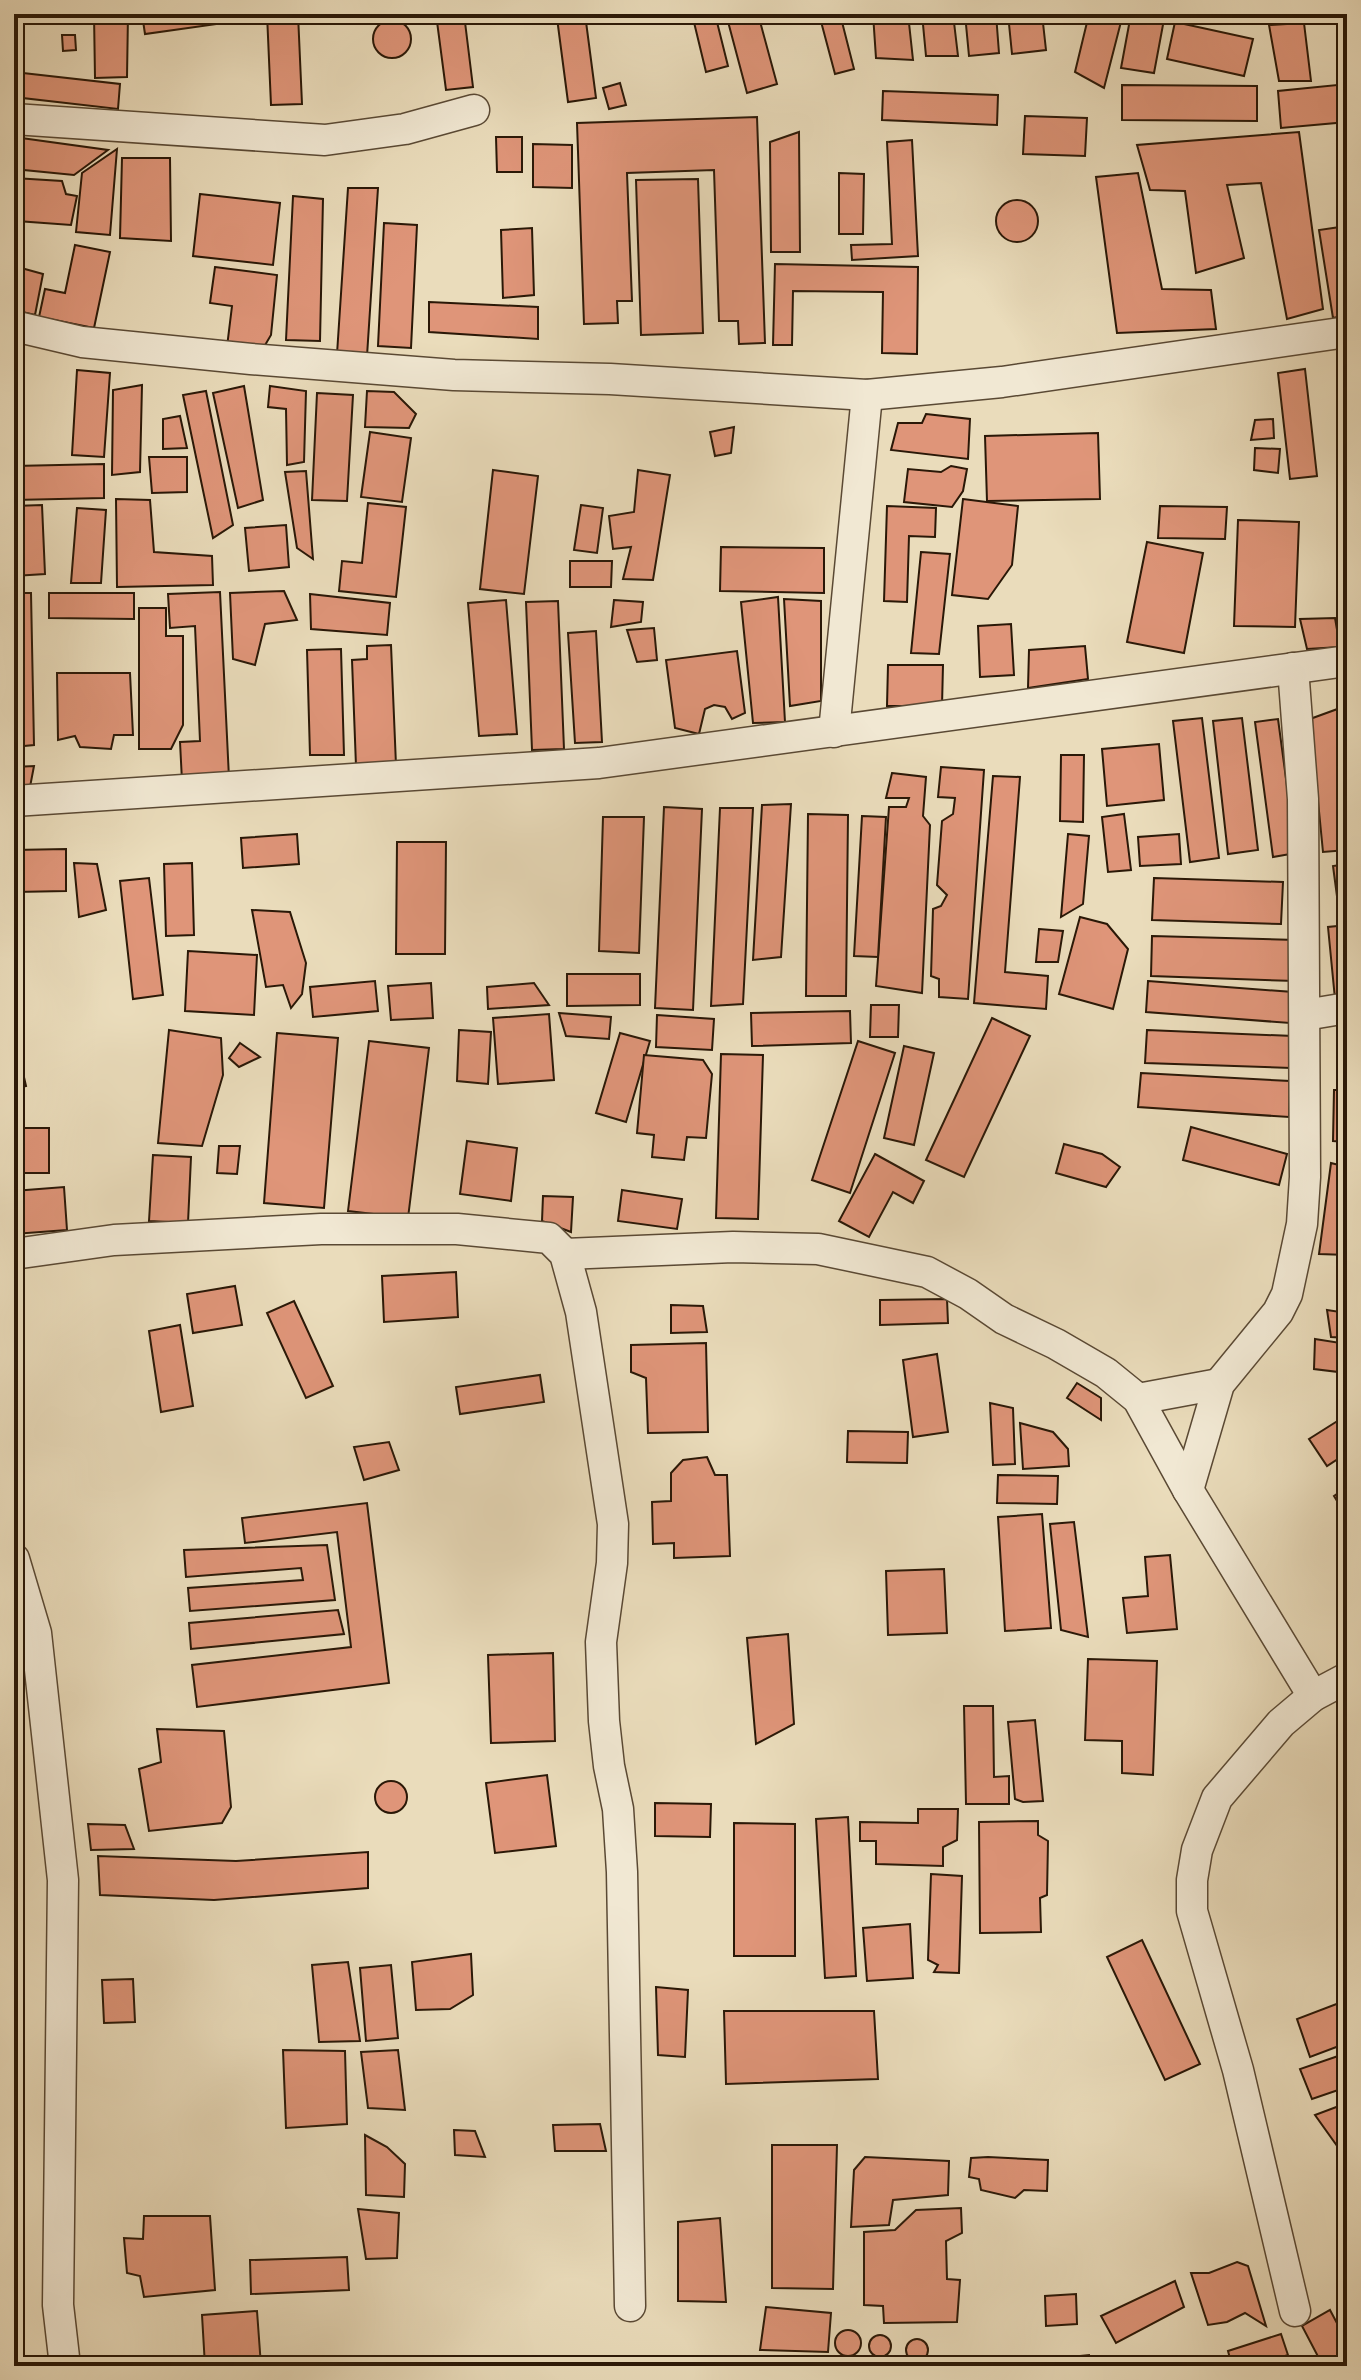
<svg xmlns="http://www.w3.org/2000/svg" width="1361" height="2380" font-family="'IM FELL Double Pica',serif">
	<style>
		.building { fill: #df9579; stroke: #2a1807; stroke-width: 2 }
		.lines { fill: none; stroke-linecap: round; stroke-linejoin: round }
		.minor-casing { stroke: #5a4934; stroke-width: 33 }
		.minor { stroke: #f1e8d3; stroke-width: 30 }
	</style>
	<rect width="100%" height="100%" fill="#eadcbb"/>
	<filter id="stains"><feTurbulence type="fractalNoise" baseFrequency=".0025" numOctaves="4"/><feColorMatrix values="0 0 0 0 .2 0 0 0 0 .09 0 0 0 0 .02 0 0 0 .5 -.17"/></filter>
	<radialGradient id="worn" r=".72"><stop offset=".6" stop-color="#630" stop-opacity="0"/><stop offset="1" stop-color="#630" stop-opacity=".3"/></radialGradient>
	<!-- building -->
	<g class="building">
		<path d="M94 14H128L127 77 95 78Z"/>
		<path d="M142 14H215L217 24 145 34Z"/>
		<path d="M267 14H298L302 104 271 105Z"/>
		<path d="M436 14H464L473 87 446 90Z"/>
		<path d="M506 14H524L525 21 506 23Z"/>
		<path d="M585 14 596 98 568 102 557 18Z"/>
		<path d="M692 14H715L728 66 706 72Z"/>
		<path d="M726 14H758L777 84 747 93Z"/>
		<path d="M819 14H840L854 69 835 74Z"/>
		<path d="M873 14H908L913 60 876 58Z"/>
		<path d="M922 14H953L958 56H926Z"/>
		<path d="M965 14H996L999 53 969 56Z"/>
		<path d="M1008 14H1042L1046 50 1012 54Z"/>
		<path d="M1089 14H1123L1104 88 1075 72Z"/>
		<path d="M1131 14H1165L1154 73 1121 68Z"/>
		<circle cx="392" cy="39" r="19"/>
		<path d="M1175 22 1253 39 1244 76 1167 59Z"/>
		<path d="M1304 23 1311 81H1279L1269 25Z"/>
		<path d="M62 35H75L76 50 63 51Z"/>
		<path d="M14 72 120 84 118 109 14 97Z"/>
		<path d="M620 83 626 105 609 109 603 88Z"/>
		<path d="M1347 84V122L1281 128 1278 91Z"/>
		<path d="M1122 85 1257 86V121L1122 120Z"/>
		<path d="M883 91 998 95 997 125 882 120Z"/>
		<path d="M1025 116 1087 118 1085 156 1023 154Z"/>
		<path d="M757 117 765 343 739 344 738 321H719L714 170 627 173 632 301H617L618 323 584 324 577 123Z"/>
		<path d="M799 132 800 252H771L770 142Z"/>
		<path d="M1299 132 1323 309 1287 319 1261 183 1227 185 1244 258 1196 273 1185 191 1150 190 1137 145Z"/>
		<path d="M14 137 108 150 74 175 14 169Z"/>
		<path d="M496 137H522V172H497Z"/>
		<path d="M912 140 918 256 852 260 851 245 892 244 887 142Z"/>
		<path d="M533 144 572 145V188L533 187Z"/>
		<path d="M117 149 110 235 76 232 82 173Z"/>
		<path d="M122 158H170L171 241 120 238Z"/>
		<path d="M839 173 864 174 863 234H839Z"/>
		<path d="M1138 173 1162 289 1211 290 1216 329 1117 333 1096 177Z"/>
		<path d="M14 178 62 181 66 194 77 196 71 225 17 221Z"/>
		<path d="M698 179 703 333 641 335 636 180Z"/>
		<path d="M348 188H378L367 356 337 354Z"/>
		<path d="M200 194 280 203 273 265 193 256Z"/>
		<path d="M293 196 323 199 320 341 286 340Z"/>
		<circle cx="1017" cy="221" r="21"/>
		<path d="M384 223 417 225 411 348 378 346Z"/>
		<path d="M1347 226V315L1333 318 1319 230Z"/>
		<path d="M532 228 534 295 503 298 501 230Z"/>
		<path d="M75 245 110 252 94 328 39 317 45 289 65 293Z"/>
		<path d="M775 264 918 267 917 354 882 353 883 292 793 291 792 345H773Z"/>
		<path d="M14 266 43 274 35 315 14 310Z"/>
		<path d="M215 267 277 275 271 335 261 352 227 347 232 306 210 303Z"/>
		<path d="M429 302 538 307V339L429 332Z"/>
		<path d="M14 362 19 366 16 393H14Z"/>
		<path d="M1305 369 1317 476 1290 479 1278 373Z"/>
		<path d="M77 370 110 373 104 457 72 455Z"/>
		<path d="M142 385 140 472 112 475 113 390Z"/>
		<path d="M244 386 263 500 238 508 213 393Z"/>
		<path d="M270 386 306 391 304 462 287 465 286 409 268 407Z"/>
		<path d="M206 391 233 525 213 538 183 395Z"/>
		<path d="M367 391 394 392 416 414 409 428 365 427Z"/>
		<path d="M317 393 353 395 347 501 312 500Z"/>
		<path d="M926 414 970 419 968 459 891 450 898 423H922Z"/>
		<path d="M180 416 187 448 163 449V419Z"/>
		<path d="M1273 419 1274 438 1251 440 1255 420Z"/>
		<path d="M734 427 731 453 715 456 710 432Z"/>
		<path d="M370 432 411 438 402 502 361 497Z"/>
		<path d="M1098 433 1100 499 987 501 985 436Z"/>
		<path d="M1255 448 1280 449 1278 473 1254 470Z"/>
		<path d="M1347 455V489L1343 490 1338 456Z"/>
		<path d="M149 457H187V492L152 493Z"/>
		<path d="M104 464V498L14 500V466Z"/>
		<path d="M951 466 967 469 963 491 952 507 904 502 908 469 941 472Z"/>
		<path d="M493 470 538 476 524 594 480 589Z"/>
		<path d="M638 470 670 475 653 580 623 579 631 547 613 549 609 516 634 512Z"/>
		<path d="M306 471 313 559 297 548 285 472Z"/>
		<path d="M116 499 150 500 154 552 212 556 213 585 117 587Z"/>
		<path d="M963 499 1018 506 1012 565 988 599 952 595Z"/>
		<path d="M368 503 406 507 396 597 339 591 342 561 362 563Z"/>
		<path d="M42 505 45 574 14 576V506Z"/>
		<path d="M581 505 603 508 597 553 574 550Z"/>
		<path d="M887 506 936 508 935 537 909 536 907 602 884 601Z"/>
		<path d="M1160 506 1227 507 1225 539 1158 538Z"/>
		<path d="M77 508 106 510 101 583H71Z"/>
		<path d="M1238 520 1299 522 1295 627 1234 626Z"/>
		<path d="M286 525 289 567 249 571 245 528Z"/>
		<path d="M1147 542 1203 553 1184 653 1127 642Z"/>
		<path d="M721 547 824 548V593L720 591Z"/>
		<path d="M921 552 950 554 939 654 911 653Z"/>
		<path d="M570 561H612L611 587H570Z"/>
		<path d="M284 591 297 620 265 624 255 665 233 659 230 593Z"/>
		<path d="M220 592 229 778 182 781 180 742 200 741 195 626 170 628 168 594Z"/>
		<path d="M14 593H31L34 745 14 747Z"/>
		<path d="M49 593H134V619L49 618Z"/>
		<path d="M310 594 390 603 387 635 311 629Z"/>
		<path d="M778 597 785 722 753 723 741 602Z"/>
		<path d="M784 599 821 601V701L790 706Z"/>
		<path d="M506 600 517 734 479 736 468 603Z"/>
		<path d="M614 600 643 602 641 622 611 627Z"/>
		<path d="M558 601 564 749 532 750 526 602Z"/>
		<path d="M139 608H166V636H183V725L171 749H139Z"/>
		<path d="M1335 618 1340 647 1307 649 1300 619Z"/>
		<path d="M1011 624 1014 675 980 677 978 626Z"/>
		<path d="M654 628 657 660 637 662 627 630Z"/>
		<path d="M596 631 602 742 575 743 568 633Z"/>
		<path d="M391 645 396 765 356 766 352 660 367 659V646Z"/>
		<path d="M1085 646 1088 679 1028 688 1029 650Z"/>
		<path d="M341 649 344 755H310L307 650Z"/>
		<path d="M737 651 745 713 732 719 725 707 714 705 705 709 699 734 675 728 666 660Z"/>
		<path d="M888 665H943L942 706H887Z"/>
		<path d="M57 673H130L133 735H114L111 749 80 747 75 736 58 740Z"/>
		<path d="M1343 707 1347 745V850L1323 852 1310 719Z"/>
		<path d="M1202 718 1219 858 1190 862 1173 721Z"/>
		<path d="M1242 718 1258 850 1228 854 1213 721Z"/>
		<path d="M1278 719 1296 853 1273 857 1255 722Z"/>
		<path d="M1159 744 1164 800 1107 806 1102 749Z"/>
		<path d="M1061 755H1084L1083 822 1060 821Z"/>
		<path d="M34 766 30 787 14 788V767Z"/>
		<path d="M941 767 984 770 968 999 939 997V979L931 976 933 909 941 906 947 895 937 885 942 821 953 814 955 798 938 797Z"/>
		<path d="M892 773 926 777 923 816 930 825 922 993 876 986 889 807H906L909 798H886Z"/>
		<path d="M993 776 1020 777 1005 972 1048 976 1046 1009 974 1003Z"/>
		<path d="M791 804 781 957 753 960 762 805Z"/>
		<path d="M664 807 702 809 693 1010 655 1008Z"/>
		<path d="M720 808H753L743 1004 711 1006Z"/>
		<path d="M808 814 848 815 846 996H806Z"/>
		<path d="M1124 814 1131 870 1108 872 1102 817Z"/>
		<path d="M862 816 886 817 878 957 854 956Z"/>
		<path d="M603 817H644L639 953 599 951Z"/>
		<path d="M297 834 299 864 243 868 241 838Z"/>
		<path d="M1068 834 1089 836 1083 904 1061 917Z"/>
		<path d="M1179 834 1181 864 1140 866 1138 837Z"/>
		<path d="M397 842H446L445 954H396Z"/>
		<path d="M66 849V891L15 892 14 850Z"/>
		<path d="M74 863 97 864 106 910 79 917Z"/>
		<path d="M192 863 194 935 166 936 164 864Z"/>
		<path d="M1347 864V903L1338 904 1333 866Z"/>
		<path d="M149 878 163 995 133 999 120 881Z"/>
		<path d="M1154 878 1283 882 1281 924 1152 920Z"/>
		<path d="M252 910 290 912 306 963 302 994 291 1008 283 985 266 987Z"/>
		<path d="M1080 917 1107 924 1128 949 1113 1009 1059 994Z"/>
		<path d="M1347 925V998L1335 999 1328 927Z"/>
		<path d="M1039 929 1063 931 1058 962H1036Z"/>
		<path d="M1152 936 1296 940 1295 981 1151 976Z"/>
		<path d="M188 951 257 955 254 1015 185 1011Z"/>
		<path d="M567 974H640V1005L567 1006Z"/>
		<path d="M375 981 378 1011 313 1017 310 987Z"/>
		<path d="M1148 981 1293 992 1290 1023 1146 1012Z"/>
		<path d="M431 983 433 1018 391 1020 388 986Z"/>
		<path d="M534 983 549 1005 488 1009 487 987Z"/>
		<path d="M871 1005H899L898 1037H870Z"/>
		<path d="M850 1011 851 1043 752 1046 751 1013Z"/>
		<path d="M559 1013 611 1017 609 1039 566 1036Z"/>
		<path d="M549 1014 554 1080 498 1084 493 1018Z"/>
		<path d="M657 1015 714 1019 712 1050 656 1047Z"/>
		<path d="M992 1018 1030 1036 964 1177 926 1160Z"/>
		<path d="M169 1030 221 1038 223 1075 202 1146 158 1143Z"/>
		<path d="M459 1030 491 1032 488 1084 457 1081Z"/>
		<path d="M1147 1030 1293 1036 1291 1068 1145 1063Z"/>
		<path d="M277 1033 338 1038 324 1208 264 1203Z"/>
		<path d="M620 1033 650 1041 626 1122 596 1113Z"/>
		<path d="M369 1041 429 1048 408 1218 348 1211Z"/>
		<path d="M858 1041 895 1053 850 1193 812 1180Z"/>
		<path d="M16 1042 26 1086 14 1089V1043Z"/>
		<path d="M240 1043 260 1057 239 1067 229 1058Z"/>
		<path d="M904 1046 934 1053 914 1145 884 1138Z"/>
		<path d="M721 1054 763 1055 758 1219 716 1218Z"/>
		<path d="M644 1055 703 1060 712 1074 706 1138 687 1137 684 1160 652 1157 654 1135 637 1133Z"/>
		<path d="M1141 1073 1290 1081 1289 1117 1138 1107Z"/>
		<path d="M1334 1090H1347V1142L1333 1141Z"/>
		<path d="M1191 1127 1287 1154 1279 1185 1183 1160Z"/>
		<rect x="14" y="1128" width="35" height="45"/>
		<path d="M467 1141 517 1148 511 1201 460 1194Z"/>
		<path d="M1064 1144 1102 1154 1120 1167 1106 1187 1056 1173Z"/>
		<path d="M219 1146H240L237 1174 217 1173Z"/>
		<path d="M875 1154 924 1181 913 1203 893 1192 869 1237 839 1221Z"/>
		<path d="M153 1155 191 1157 188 1223 149 1221Z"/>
		<path d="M1331 1163 1347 1167V1255L1319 1254Z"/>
		<path d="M64 1187 67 1230 14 1234V1191Z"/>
		<path d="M622 1190 682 1199 677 1229 618 1221Z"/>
		<path d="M543 1196 573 1197 571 1232 542 1221Z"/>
		<path d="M456 1272 458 1317 384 1322 382 1276Z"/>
		<path d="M235 1286 242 1325 193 1333 187 1294Z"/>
		<path d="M947 1299 948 1323 880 1325V1300Z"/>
		<path d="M294 1301 333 1386 306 1398 267 1313Z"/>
		<path d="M671 1305 703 1306 707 1332 671 1333Z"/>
		<path d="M1327 1310 1347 1313V1338L1331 1337Z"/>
		<path d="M180 1325 193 1406 161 1412 149 1331Z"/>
		<path d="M1315 1339 1347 1344V1373L1314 1369Z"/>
		<path d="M706 1343 708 1432 648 1433 646 1378 631 1372V1345Z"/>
		<path d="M937 1354 948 1432 913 1437 903 1360Z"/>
		<path d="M540 1375 544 1402 460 1414 456 1387Z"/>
		<path d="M1077 1383 1101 1398V1420L1067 1398Z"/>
		<path d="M990 1403 1013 1408 1015 1464 993 1465Z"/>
		<path d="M1347 1415V1453L1327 1466 1309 1439Z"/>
		<path d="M1020 1423 1053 1432 1068 1449 1069 1466 1023 1469Z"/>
		<path d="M848 1431 908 1432 907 1463 847 1462Z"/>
		<path d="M389 1442 399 1470 364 1480 354 1447Z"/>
		<path d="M707 1457 715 1475H727L730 1556 674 1558V1543L653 1544 652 1502 671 1501V1473L683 1460Z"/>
		<path d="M998 1475 1058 1476 1057 1504 997 1503Z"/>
		<path d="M1347 1487V1517L1334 1496Z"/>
		<path d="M367 1503 389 1683 197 1707 192 1665 351 1647 337 1532 245 1543 242 1518Z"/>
		<path d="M1042 1514 1051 1628 1005 1631 998 1517Z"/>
		<path d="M1074 1522 1088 1637 1061 1630 1050 1524Z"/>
		<path d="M327 1545 335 1600 190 1611 188 1588 303 1580 301 1568 186 1577 184 1550Z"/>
		<path d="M1170 1555 1177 1629 1127 1633 1123 1598 1148 1596 1145 1557Z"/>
		<path d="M944 1569 947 1633 888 1635 886 1571Z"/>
		<path d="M338 1610 344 1634 191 1649 189 1623Z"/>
		<path d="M788 1634 794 1724 756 1744 747 1638Z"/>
		<path d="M553 1653 555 1741 491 1743 488 1655Z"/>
		<path d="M1088 1659 1157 1661 1153 1775 1122 1773V1741L1085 1740Z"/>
		<path d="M964 1706H993L994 1777 1009 1776V1804H966Z"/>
		<path d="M1035 1720 1043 1801 1023 1802 1015 1799 1008 1722Z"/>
		<path d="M157 1729 224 1731 231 1807 222 1823 149 1831 139 1769 161 1762Z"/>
		<path d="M547 1775 556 1846 495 1853 486 1783Z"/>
		<circle cx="391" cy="1797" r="16"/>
		<path d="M655 1803 711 1804 710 1837 655 1836Z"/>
		<path d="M918 1809H958L957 1840 943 1847V1866L876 1864V1841H860V1822L918 1823Z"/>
		<path d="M848 1817 856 1976 825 1978 816 1819Z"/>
		<path d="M1038 1821V1835L1048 1841 1047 1895 1040 1898 1041 1932 980 1933 979 1822Z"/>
		<path d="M734 1823 795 1824V1956H734Z"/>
		<path d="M88 1824 125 1825 134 1849 91 1850Z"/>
		<path d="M368 1852V1888L214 1900 100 1895 98 1856 236 1861Z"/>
		<path d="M931 1874 962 1876 959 1973 934 1972 938 1965 928 1960Z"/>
		<path d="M14 1888H19L17 1957H14Z"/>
		<path d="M910 1924 913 1978 867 1981 863 1928Z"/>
		<path d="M1142 1940 1200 2064 1165 2080 1107 1957Z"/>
		<path d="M471 1954 473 1995 450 2009 416 2010 412 1962Z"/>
		<path d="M348 1962 360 2041 319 2042 312 1965Z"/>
		<path d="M391 1965 398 2038 366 2041 360 1968Z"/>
		<path d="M133 1979 135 2022 104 2023 102 1980Z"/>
		<path d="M656 1987 688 1990 685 2057 658 2055Z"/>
		<path d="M1347 2000V2043L1310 2057 1297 2019Z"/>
		<path d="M724 2011H874L878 2079 726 2084Z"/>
		<path d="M283 2050 345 2051 347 2124 286 2128Z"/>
		<path d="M398 2050 405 2110 368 2108 361 2052Z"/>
		<path d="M1347 2053V2087L1312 2099 1300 2069Z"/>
		<path d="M1347 2103V2147L1340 2150 1315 2115Z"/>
		<path d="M600 2124 606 2151H555L553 2125Z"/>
		<path d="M454 2130 475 2131 485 2157 455 2155Z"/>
		<path d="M365 2135 387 2147 405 2164 404 2197 366 2195Z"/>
		<path d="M772 2145H837L833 2289 772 2288Z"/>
		<path d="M865 2157 949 2161 948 2195 893 2200 889 2225 851 2227 854 2170Z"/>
		<path d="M988 2157 1048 2160 1047 2191 1024 2190 1015 2198 981 2190 979 2179 969 2177 971 2158Z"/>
		<path d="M961 2208 962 2233 946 2241 947 2279 960 2280 957 2322 884 2323 883 2306 864 2305V2232L895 2230 916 2210Z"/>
		<path d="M358 2209 399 2213 397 2258 366 2259Z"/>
		<path d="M144 2216H210L215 2290 144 2297 140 2276 127 2273 124 2238 143 2239Z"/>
		<path d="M720 2218 726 2302 678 2301V2222Z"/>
		<path d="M347 2257 349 2290 251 2294 250 2260Z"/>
		<path d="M1237 2262 1248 2266 1266 2326 1245 2313 1227 2322 1208 2325 1191 2273H1209Z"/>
		<path d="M1175 2281 1184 2307 1116 2343 1101 2316Z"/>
		<path d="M1076 2294 1077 2324 1046 2326 1045 2296Z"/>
		<path d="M766 2307 831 2313 828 2352 760 2350Z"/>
		<path d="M1330 2310 1347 2342V2366H1323L1302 2326Z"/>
		<path d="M257 2311 261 2366H205L202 2315Z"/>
		<circle cx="848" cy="2343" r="13"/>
		<path d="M1281 2334 1288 2355 1254 2366H1232L1228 2351Z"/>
		<circle cx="880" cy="2346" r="11"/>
		<circle cx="917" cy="2350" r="11"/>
		<path d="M18 2345 23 2366H14V2346Z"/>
		<path d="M1089 2355 1090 2366H1022L1021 2362Z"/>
	</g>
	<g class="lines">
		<defs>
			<g id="minor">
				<path d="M14 119 325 140 405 129 474 110"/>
				<path d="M14 326 82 342 251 359 454 375 610 379 867 395 1002 382 1347 332"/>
				<path d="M834 732 867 395"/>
				<path d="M14 801 599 763 1347 661"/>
				<path d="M1305 1015 1347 1008"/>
				<path d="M14 1254 114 1240 321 1229H457L549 1238 565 1254 581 1312 613 1524 612 1563 601 1642 604 1721 609 1766 618 1809 622 1872 630 2306"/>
				<path d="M565 1254 733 1247 818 1249 927 1272 968 1294 1004 1319 1056 1344 1106 1373 1138 1399 1188 1490 1313 1696"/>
				<path d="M1138 1399 1219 1384"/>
				<path d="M1188 1490 1219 1384 1278 1312 1287 1294 1302 1224 1305 1177 1303 799 1293 668"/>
				<path d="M14 1559 36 1633 63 1880 58 2305 65 2366"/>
				<path d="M1295 2311 1238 2070 1192 1911V1880L1197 1850 1217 1798 1281 1723 1313 1696 1347 1678"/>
			</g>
		</defs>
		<!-- minor casing -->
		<use href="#minor" class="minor-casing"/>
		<!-- minor -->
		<use href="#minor" class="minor"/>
	</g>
	<!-- margin -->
	<rect width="1361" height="2380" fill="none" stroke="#eadcbb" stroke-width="48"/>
	<rect x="16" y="16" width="1329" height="2348" fill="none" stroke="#2a1807" stroke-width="4"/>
	<rect x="24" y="24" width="1313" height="2332" fill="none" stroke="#2a1807" stroke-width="2"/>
	<rect width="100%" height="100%" filter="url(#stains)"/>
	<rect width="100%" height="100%" fill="url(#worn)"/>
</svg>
